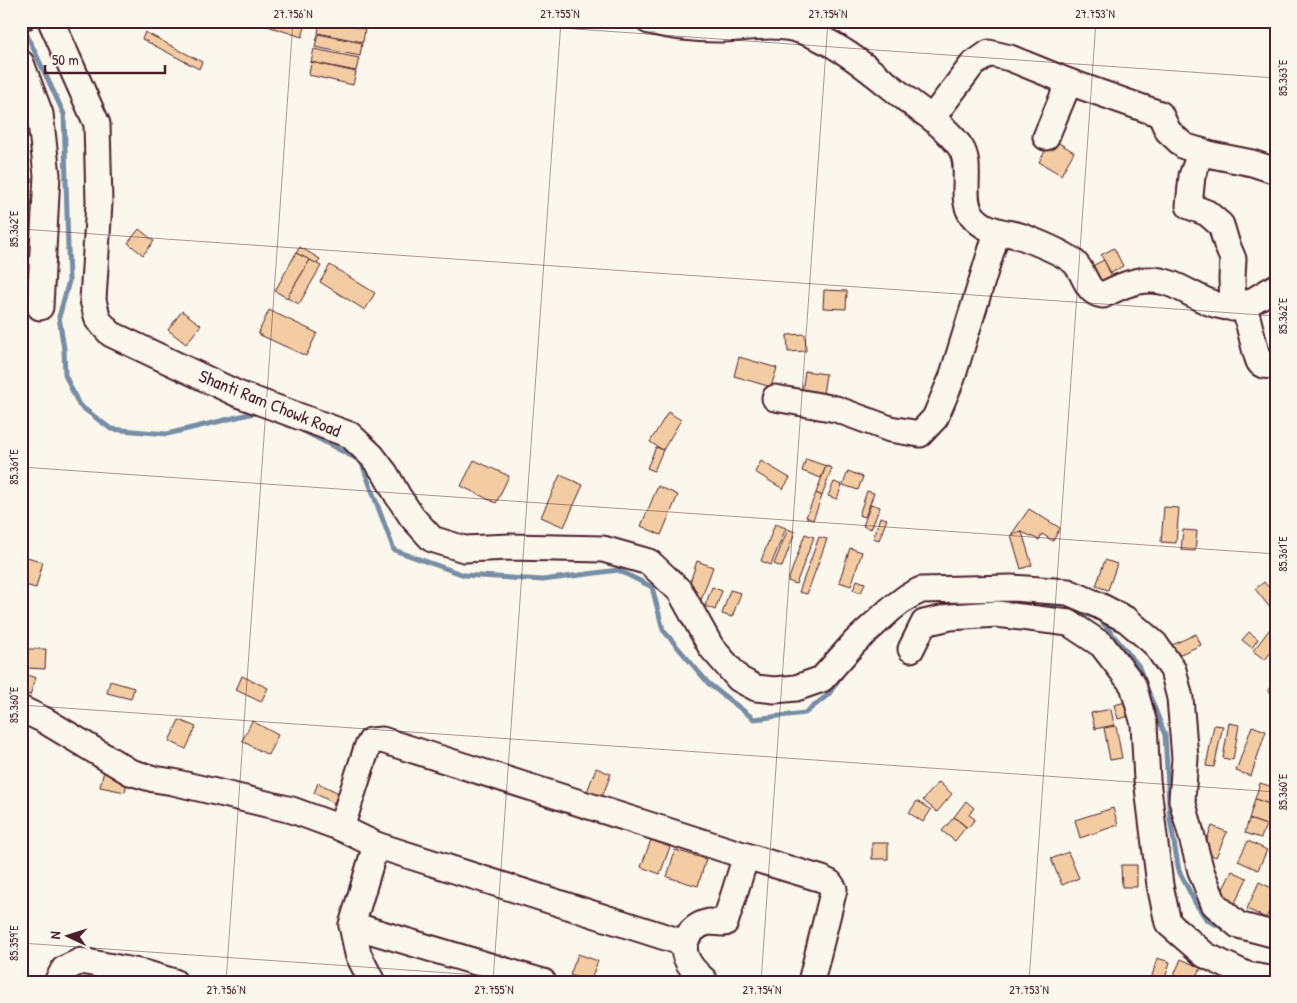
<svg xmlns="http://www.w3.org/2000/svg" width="1297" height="1003" font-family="'Patrick Hand',sans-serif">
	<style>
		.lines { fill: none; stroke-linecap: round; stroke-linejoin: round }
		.stream { stroke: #778da5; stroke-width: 5 }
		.building { fill: #f3cca3; stroke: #4a1f2b }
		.minor-casing { stroke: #4a1f2b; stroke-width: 29 }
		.path { stroke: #4a1f2b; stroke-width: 3; stroke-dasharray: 4 4; stroke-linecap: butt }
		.minor { stroke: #fbf7ec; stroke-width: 25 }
		.ticks { fill: none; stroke: #4a1f2b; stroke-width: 1; stroke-opacity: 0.45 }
		.labels { text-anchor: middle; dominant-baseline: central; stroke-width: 5; stroke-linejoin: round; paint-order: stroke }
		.street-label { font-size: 18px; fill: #4a1f2b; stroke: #fbf7ec }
		.neatline { fill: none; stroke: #4a1f2b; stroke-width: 2 }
		.ticks-label { font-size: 12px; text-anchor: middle; fill: #4a1f2b }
	</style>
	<rect width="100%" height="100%" fill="#fbf7ec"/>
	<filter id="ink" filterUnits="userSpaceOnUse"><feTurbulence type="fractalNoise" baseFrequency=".02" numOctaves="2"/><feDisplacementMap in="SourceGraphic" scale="10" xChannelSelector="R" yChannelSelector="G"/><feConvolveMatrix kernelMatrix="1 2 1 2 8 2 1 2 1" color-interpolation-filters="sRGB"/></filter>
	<g filter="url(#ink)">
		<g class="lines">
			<!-- stream -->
			<g class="stream">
				<path d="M25 21 27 35 64 114 69 281 59 317 64 349 65 375 79 405 111 429 167 434 258 412"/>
				<path d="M302 430 361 461 394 550 464 575 543 580 618 570 652 587 663 630 709 684 754 719 805 713 829 694 842 674"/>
				<path d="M969 601 988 603"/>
				<path d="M1041 607 1059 608 1098 617 1138 665 1165 735 1170 819 1179 871 1196 904 1207 920 1225 929"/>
			</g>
		</g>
		<!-- building -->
		<g class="building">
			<path d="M259 21H296L306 24 302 37 258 23Z"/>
			<path d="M320 21H328L365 29 363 42 318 33Z"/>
			<path d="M145 32 202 62 199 69 142 39Z"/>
			<path d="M318 34 362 43 360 56 315 47Z"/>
			<path d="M314 49 359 58 356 71 311 62Z"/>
			<path d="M311 62 356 72 353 85 309 75Z"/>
			<path d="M1052 139 1074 152 1061 175 1039 162Z"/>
			<path d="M139 229 154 241 143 255 128 243Z"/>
			<path d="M300 247 320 259 317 264 296 253Z"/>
			<path d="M1114 248 1123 266 1111 273 1101 255Z"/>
			<path d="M296 253 310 260 287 298 275 291Z"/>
			<path d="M310 260 321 266 299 304 287 298Z"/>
			<path d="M1104 260 1114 281 1095 291 1084 270Z"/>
			<path d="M330 265 375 293 365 310 320 282Z"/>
			<path d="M824 290 847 291 846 309 823 308Z"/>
			<path d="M269 310 317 333 306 356 258 334Z"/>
			<path d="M182 311 201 325 186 344 168 330Z"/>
			<path d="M805 334 806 351 788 352 787 335Z"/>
			<path d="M739 357 777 368 771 387 734 376Z"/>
			<path d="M805 371 826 374 822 401 801 399Z"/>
			<path d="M668 412 681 420 663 450 650 442Z"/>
			<path d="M656 447 663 450 654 471 647 468Z"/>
			<path d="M806 459 826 466 821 478 802 471Z"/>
			<path d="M474 460 509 476 496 503 461 486Z"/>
			<path d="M761 461 790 478 783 489 755 472Z"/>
			<path d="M826 466 832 468 822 496 816 493Z"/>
			<path d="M848 471 863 477 858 490 843 485Z"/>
			<path d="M560 475 583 485 564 527 541 517Z"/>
			<path d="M834 482 842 485 837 499 828 496Z"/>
			<path d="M658 486 678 495 661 535 641 526Z"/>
			<path d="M867 491 874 493 865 517 859 515Z"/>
			<path d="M816 493 822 496 813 520 806 517Z"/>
			<path d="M871 504 880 507 871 529 863 526Z"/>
			<path d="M1164 507 1179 508 1176 543 1161 542Z"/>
			<path d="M1029 509 1060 528 1053 541 1042 534 1039 540 1022 532 1011 535Z"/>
			<path d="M880 517 887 519 879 540 873 538Z"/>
			<path d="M775 524 786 528 771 565 761 561Z"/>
			<path d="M788 529 795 532 782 567 774 564Z"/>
			<path d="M1183 530 1197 531 1195 551 1181 550Z"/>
			<path d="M1022 532 1032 565 1021 569 1011 535Z"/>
			<path d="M805 534 814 537 796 584 788 581Z"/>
			<path d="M819 537 827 539 807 594 799 592Z"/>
			<path d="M850 548 862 552 851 586 839 582Z"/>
			<path d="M21 555 43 562 36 588 21 584Z"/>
			<path d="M1105 560 1117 564 1108 590 1096 586Z"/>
			<path d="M697 561 713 567 701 600 686 595Z"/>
			<path d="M857 580 865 583 861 593 853 590Z"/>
			<path d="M1264 582 1276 596 1275 614 1255 589Z"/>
			<path d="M712 587 722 591 715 610 705 606Z"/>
			<path d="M730 590 741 593 732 617 722 614Z"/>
			<path d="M1276 621V645L1265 660 1253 651Z"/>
			<path d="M1249 632 1258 639 1252 648 1242 640Z"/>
			<path d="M1196 634 1201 645 1176 656 1172 645Z"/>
			<path d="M28 649H46L45 669 27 668Z"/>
			<path d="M21 673 36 678 30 695 21 692Z"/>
			<path d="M242 676 268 688 261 702 236 690Z"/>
			<path d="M1276 677V695L1268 691Z"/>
			<path d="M110 681 134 688 131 699 107 693Z"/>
			<path d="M1126 702 1130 716 1118 719 1114 705Z"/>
			<path d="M1111 709 1114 725 1095 729 1091 713Z"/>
			<path d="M179 720 196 727 186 749 169 741Z"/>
			<path d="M252 721 278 735 268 755 242 741Z"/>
			<path d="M1229 723 1239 725 1233 760 1223 758Z"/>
			<path d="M1214 725 1223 726 1214 767 1206 766Z"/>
			<path d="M1116 726 1122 758 1110 760 1104 728Z"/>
			<path d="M1252 726 1266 731 1251 776 1236 771Z"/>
			<path d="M596 768 611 774 602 797 587 792Z"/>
			<path d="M104 771 128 776 125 792 100 787Z"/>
			<path d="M939 782 952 794 937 812 923 800Z"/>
			<path d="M318 783 339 793 334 803 314 793Z"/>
			<path d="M1260 783 1276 788 1272 805 1255 799Z"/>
			<path d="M1255 799 1272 805 1266 825 1249 819Z"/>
			<path d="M917 801 931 810 923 822 909 813Z"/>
			<path d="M966 801 974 808 969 815 975 819 968 828 954 817Z"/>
			<path d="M1113 808 1118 825 1080 838 1075 820Z"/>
			<path d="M954 817 966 827 955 841 942 831Z"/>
			<path d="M1249 819 1266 825 1261 838 1245 833Z"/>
			<path d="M1212 826 1227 832 1216 857 1202 851Z"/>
			<path d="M651 840 670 847 660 874 641 867Z"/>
			<path d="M1248 841 1267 850 1258 870 1238 861Z"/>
			<rect x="872" y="843" width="16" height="16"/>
			<path d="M675 850 706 859 698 886 667 877Z"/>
			<path d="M1068 852 1079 878 1062 885 1051 859Z"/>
			<path d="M1121 865H1137V887H1122Z"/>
			<path d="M1232 871 1247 878 1235 903 1220 895Z"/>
			<path d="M1259 882 1276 890V897L1266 918 1247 909Z"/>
			<path d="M578 954 598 961 590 982 570 975Z"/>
			<path d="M1157 958 1170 962 1164 982 1151 980Z"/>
			<path d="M1181 959 1201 968 1194 982H1171Z"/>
			<path d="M1038 978 1069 979V982H1038Z"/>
		</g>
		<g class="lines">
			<defs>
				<g id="minor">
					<path d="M51 21 97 124 99 203 93 300 98 320 111 334 238 394 350 435 372 456 385 473 398 496 412 517 432 539 464 549 510 547 603 549 649 562 680 591 711 647 739 679 756 688 775 690 796 688 822 679 855 642 891 609 907 597 921 590 1012 588 1068 592 1096 604 1127 620 1155 644 1173 670 1180 698 1185 758 1182 800 1201 871 1214 904 1238 925 1276 935"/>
					<path d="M649 21C672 27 694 29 717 29 743 29 771 22 796 29 849 44 888 89 932 118L972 65 989 53 1010 58 1069 82"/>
					<path d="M21 63 40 114 47 175 40 307"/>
					<path d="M932 118C942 127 954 137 961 148 973 167 959 198 972 215 986 233 1004 231 1023 237 1036 242 1065 254 1074 262 1086 273 1085 293 1103 295 1117 288 1133 280 1150 280 1185 280 1206 314 1244 306 1247 314 1257 361 1260 363 1264 367 1271 365 1276 365"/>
					<path d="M1046 137 1069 82 1160 114 1168 131 1184 146 1212 155 1252 163 1276 171"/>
					<path d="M1201 151 1192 176 1189 206 1207 213 1221 225 1227 245 1233 259 1232 278 1233 308"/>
					<path d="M1244 306 1276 287"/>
					<path d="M775 398 836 409 890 429 920 434 935 418 952 378 997 232"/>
					<path d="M911 649 924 623 950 617 997 614 1069 623 1102 645 1133 685 1144 724 1147 780 1160 885 1168 923 1205 955 1247 975 1276 980"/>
					<path d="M21 709 44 720 130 772 154 779 173 782 292 810 341 828 376 845"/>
					<path d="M341 828 367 748 371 741 382 740 746 856 822 879 830 883 834 889 811 982"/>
					<path d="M352 925 543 982"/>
					<path d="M57 982 64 969 81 961 144 973 174 982"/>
					<path d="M372 982 358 954 352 925 376 845 684 943"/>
					<path d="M704 982V980C689 967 675 949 692 931 696 927 703 923 709 922 714 922 720 923 725 923L746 856"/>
				</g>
			</defs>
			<!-- minor casing -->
			<use href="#minor" class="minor-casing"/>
			<!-- path -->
			<path class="path" d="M21 30 34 27"/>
			<!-- minor -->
			<use href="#minor" class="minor"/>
		</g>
	</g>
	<!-- ticks -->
	<path class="ticks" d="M461 21 1276 78M21 81 25 21M21 229 1276 316M21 467 1276 554M21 705 1276 792M21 943 578 982M226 982 293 21M493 982 561 21M761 982 828 21M1029 982 1096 21"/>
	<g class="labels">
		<!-- street labels -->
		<g class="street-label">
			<text transform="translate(270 403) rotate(22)">Shanti Ram Chowk Road</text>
		</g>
	</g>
	<!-- margin -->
	<rect width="1297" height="1003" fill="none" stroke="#fbf7ec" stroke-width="55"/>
	<!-- north arrow -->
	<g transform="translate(68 936) rotate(274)" stroke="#fbf7ec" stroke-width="4" paint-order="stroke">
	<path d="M0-4L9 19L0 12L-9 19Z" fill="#4a1f2b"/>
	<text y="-8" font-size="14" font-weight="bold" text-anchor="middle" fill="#4a1f2b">N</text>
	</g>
	<!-- scale -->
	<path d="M45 65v8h120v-8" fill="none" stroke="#4a1f2b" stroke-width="2.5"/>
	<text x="52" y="65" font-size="15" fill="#4a1f2b" stroke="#fbf7ec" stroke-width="4" paint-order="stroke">50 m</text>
	<rect x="28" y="28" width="1242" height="948" class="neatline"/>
	<g class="ticks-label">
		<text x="293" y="18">27.756°N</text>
		<text x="560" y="18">27.755°N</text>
		<text x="828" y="18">27.754°N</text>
		<text x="1095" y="18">27.753°N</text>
		<text transform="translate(1283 78) rotate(-90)" y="4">85.363°E</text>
		<text transform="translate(14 229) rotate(-90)" y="4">85.362°E</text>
		<text transform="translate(1283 316) rotate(-90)" y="4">85.362°E</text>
		<text transform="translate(14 467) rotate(-90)" y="4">85.361°E</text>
		<text transform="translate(1283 554) rotate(-90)" y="4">85.361°E</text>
		<text transform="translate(14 705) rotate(-90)" y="4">85.360°E</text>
		<text transform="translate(1283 792) rotate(-90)" y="4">85.360°E</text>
		<text transform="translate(14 943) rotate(-90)" y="4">85.359°E</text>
		<text x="226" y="994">27.756°N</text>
		<text x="494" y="994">27.755°N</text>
		<text x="762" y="994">27.754°N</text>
		<text x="1029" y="994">27.753°N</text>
	</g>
</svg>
